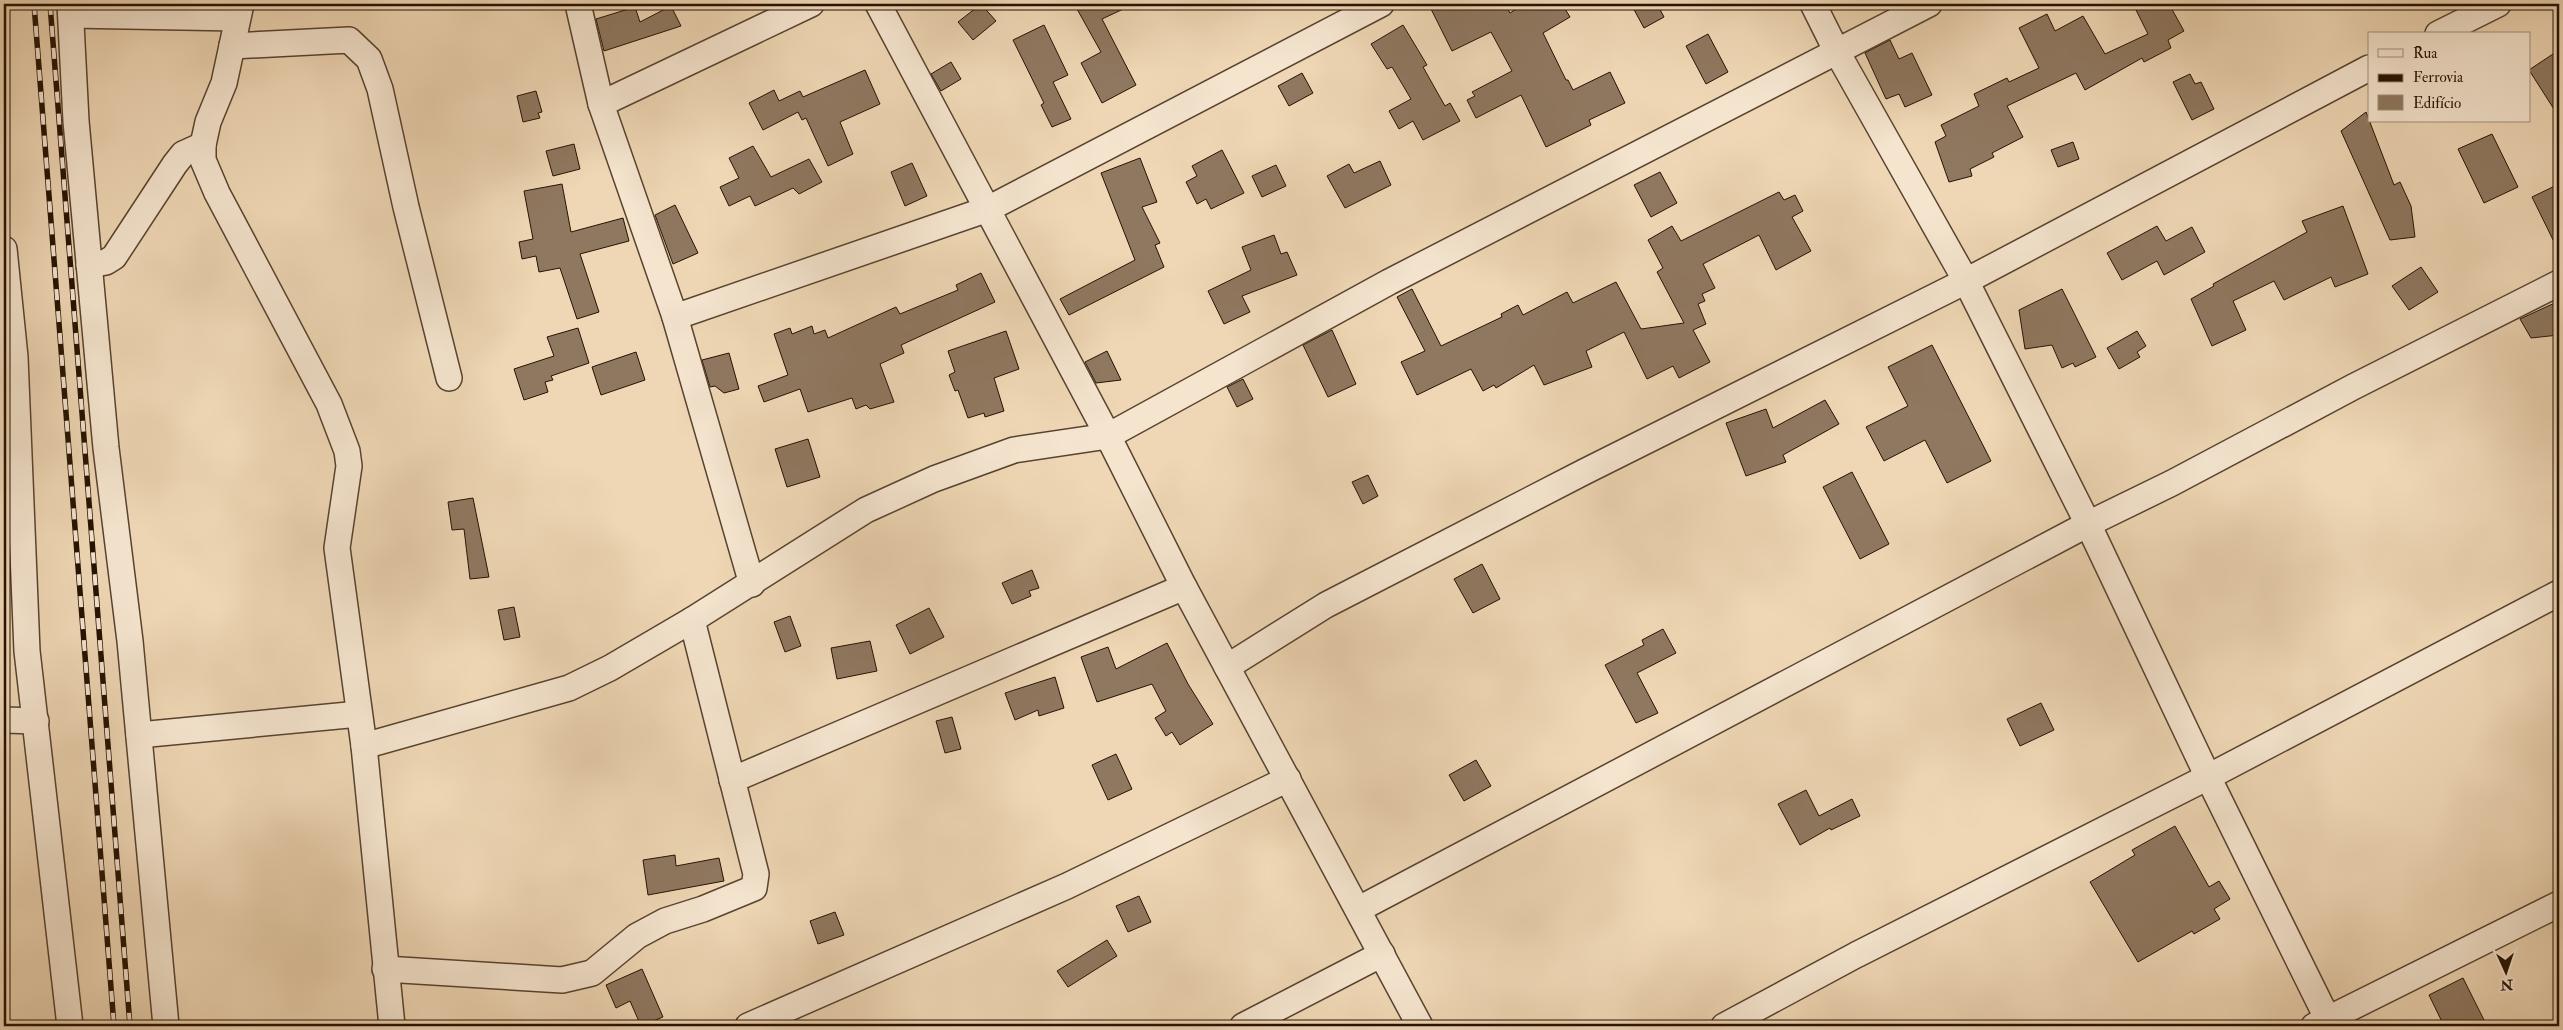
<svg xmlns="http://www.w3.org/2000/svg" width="2563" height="1030" font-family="'IM FELL Double Pica',serif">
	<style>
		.building { fill: #8f7860; stroke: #261203 }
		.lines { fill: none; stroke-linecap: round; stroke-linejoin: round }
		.street-casing { stroke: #584330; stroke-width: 28 }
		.street { stroke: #f5e5cf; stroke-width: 25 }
		.rail-casing { stroke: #261203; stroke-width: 5.5 }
		.rail { stroke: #f5e5cf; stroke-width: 4; stroke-dasharray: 11; stroke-linecap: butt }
	</style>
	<rect width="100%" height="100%" fill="#efd7b5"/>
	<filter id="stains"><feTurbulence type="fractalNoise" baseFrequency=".004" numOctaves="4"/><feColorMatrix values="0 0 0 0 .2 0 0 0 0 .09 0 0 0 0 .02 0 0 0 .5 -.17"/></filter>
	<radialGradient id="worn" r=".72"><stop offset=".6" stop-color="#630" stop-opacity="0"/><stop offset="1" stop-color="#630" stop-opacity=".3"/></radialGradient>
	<!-- building -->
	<g class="building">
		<path d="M981 4 996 21 973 40 958 22Z"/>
		<path d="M1088 4H1134L1102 19 1136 85 1102 103 1081 63 1101 52 1077 9Z"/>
		<path d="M1442 4H1505L1510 13 1524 4H1562L1570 17 1543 33 1566 80H1568L1573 90 1610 72 1625 103 1589 120 1591 125 1546 147 1521 95 1476 118 1467 100 1475 96 1472 92 1512 71 1491 32 1452 51 1431 9Z"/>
		<path d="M1631 4H1657L1664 17 1644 28Z"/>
		<path d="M2149 4H2169L2184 31 2168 40 2171 48 2144 62 2142 58 2085 90 2076 73 2007 106 2023 137 1992 153 1994 157 1970 169 1972 176 1949 182 1935 142 1946 136 1941 125 1979 106 1974 94 2007 78 2009 82 2039 68 2019 28 2047 14 2055 31 2083 16 2105 54 2148 34 2136 10Z"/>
		<path d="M671 6 681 26 604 51 596 19 635 7 640 22Z"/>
		<path d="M1044 25 1068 75 1053 82 1071 119 1052 127 1041 105 1044 103 1013 40Z"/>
		<path d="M1403 25 1427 65 1423 67 1445 106 1450 103 1460 121 1423 140 1413 121 1399 129 1389 111 1411 99 1392 67 1387 69 1371 44Z"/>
		<path d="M1708 34 1728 72 1706 84 1686 46Z"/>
		<path d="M1890 40 1899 59 1912 53 1932 95 1905 107 1899 94 1886 99 1865 53Z"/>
		<path d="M2559 50V117L2529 70Z"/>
		<path d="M951 62 961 79 941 91 931 74Z"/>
		<path d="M865 70 880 104 840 122 853 154 828 166 806 118 802 120 798 112 763 130 749 103 774 90 779 101 800 91 803 97Z"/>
		<path d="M1302 73 1313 93 1289 106 1278 86Z"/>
		<path d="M2190 74 2195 84 2201 82 2214 109 2192 120 2173 82Z"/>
		<path d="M536 91 542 112 538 113 540 118 523 122 517 96Z"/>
		<path d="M2366 112 2394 185 2400 182 2411 206 2415 237 2390 240 2341 131Z"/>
		<path d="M2492 134 2518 187 2484 203 2458 149Z"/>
		<path d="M2073 142 2079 159 2058 167 2051 150Z"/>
		<path d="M574 144 580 169 553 176 546 151Z"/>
		<path d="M753 146 771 177 809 159 822 182 799 194 793 188 755 206 750 196 729 206 720 187 739 178 729 158Z"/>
		<path d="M1222 150 1244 193 1211 209 1206 199 1197 204 1186 182 1197 176 1192 166Z"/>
		<path d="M1140 158 1157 202 1142 207 1160 243 1155 245 1164 267 1069 315 1060 299 1135 260 1101 173Z"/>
		<path d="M1380 161 1391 185 1345 208 1327 176 1349 164 1354 173Z"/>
		<path d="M912 163 927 196 905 206 891 172Z"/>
		<path d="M1276 165 1286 186 1262 197 1252 176Z"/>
		<path d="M1660 172 1677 203 1651 217 1634 185Z"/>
		<path d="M562 184 571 232 623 218 629 241 580 254 599 312 577 319 560 268 539 272 536 256 522 259 519 242 533 239 524 191Z"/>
		<path d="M2559 184V252L2532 197Z"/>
		<path d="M1779 192 1784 200 1795 195 1803 211 1792 217 1811 251 1776 270 1759 235 1703 264 1715 288 1702 294 1705 301 1698 304 1706 324 1693 330 1710 362 1679 378 1673 366 1647 379 1624 332 1586 351 1592 367 1544 385 1534 365 1496 388 1494 385 1483 391 1471 369 1417 395 1401 362 1425 351 1397 297 1412 289 1441 346 1502 317 1501 314 1518 305 1523 315 1567 292 1573 303 1616 282 1641 329 1684 323 1657 272 1663 268 1648 240 1672 226 1681 241Z"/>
		<path d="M675 205 698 253 673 264 655 215Z"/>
		<path d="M2343 206 2368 274 2335 287 2331 277 2284 300 2274 281 2233 301 2246 330 2212 346 2191 299 2214 286 2213 284 2307 232 2302 221Z"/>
		<path d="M2157 226 2166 241 2192 227 2205 252 2164 275 2157 261 2122 280 2107 253Z"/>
		<path d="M1274 235 1281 254 1287 252 1297 275 1242 296 1250 312 1224 324 1208 291 1251 270 1242 247Z"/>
		<path d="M2421 267 2438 292 2409 310 2392 286Z"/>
		<path d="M981 273 995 302 901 345 904 353 880 364 894 402 870 409 866 405 856 409 852 398 808 412 800 389 764 402 758 386 788 375 774 334 790 328 792 334 812 326 814 334 825 330 828 338 896 307 900 314 958 290 956 285Z"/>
		<path d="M2062 289 2096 357 2075 367 2073 363 2062 368 2052 345 2025 349 2019 310Z"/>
		<path d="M2559 301V335L2531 338 2520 319Z"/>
		<path d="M578 328 589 363 551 376 553 380 545 382 548 392 524 400 514 369 554 356 547 337Z"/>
		<path d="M1332 330 1356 384 1328 397 1303 345Z"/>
		<path d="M1006 331 1019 369 994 378 1004 411 985 417 984 413 968 418 958 390 955 391 949 375 955 372 948 351Z"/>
		<path d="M2137 331 2146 346 2137 352 2140 357 2119 369 2107 348Z"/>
		<path d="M1932 345 1991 461 1947 483 1925 440 1884 461 1866 427 1908 406 1888 367Z"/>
		<path d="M1107 351 1121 380 1096 383 1085 362Z"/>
		<path d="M636 352 645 380 601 395 592 367Z"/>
		<path d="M729 353 739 389 724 393 715 386 710 387 702 360Z"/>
		<path d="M1243 379 1253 399 1237 407 1227 387Z"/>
		<path d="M1825 400 1839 424 1783 455 1786 462 1746 476 1726 423 1766 409 1773 428Z"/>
		<path d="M808 439 820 477 787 487 775 449Z"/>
		<path d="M1852 472 1889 544 1860 559 1823 487Z"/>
		<path d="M1368 475 1378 496 1363 504 1352 482Z"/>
		<path d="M473 498 489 577 470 579 464 529 452 530 448 502Z"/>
		<path d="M1482 564 1500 599 1473 613 1454 579Z"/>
		<path d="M1032 570 1039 588 1029 591 1031 596 1012 604 1002 583Z"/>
		<path d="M514 607 520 637 504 640 498 610Z"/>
		<path d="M929 608 944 637 910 654 896 625Z"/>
		<path d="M790 616 801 646 785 652 774 622Z"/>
		<path d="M1663 629 1676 653 1637 673 1658 713 1636 723 1605 665 1644 645 1642 640Z"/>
		<path d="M870 641 877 671 837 679 831 648Z"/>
		<path d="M1167 643 1188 684 1213 724 1180 745 1172 732 1166 736 1155 718 1166 711 1152 684 1097 702 1081 657 1108 647 1116 669Z"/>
		<path d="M1055 677 1064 708 1039 716 1038 710 1015 720 1005 693Z"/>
		<path d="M2041 703 2054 730 2020 746 2007 719Z"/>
		<path d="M952 717 961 749 945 753 936 721Z"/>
		<path d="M1116 754 1132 789 1108 800 1092 765Z"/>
		<path d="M1476 760 1491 786 1464 801 1449 775Z"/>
		<path d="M1806 790 1819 816 1852 799 1860 816 1831 830 1830 828 1800 845 1778 804Z"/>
		<path d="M2175 826 2209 887 2219 881 2230 899 2214 909 2220 919 2194 934 2192 931 2138 962 2090 882 2135 855 2132 850Z"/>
		<path d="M675 855 676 866 719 858 724 881 648 895 643 860Z"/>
		<path d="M1139 896 1151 922 1128 932 1116 906Z"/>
		<path d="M835 912 844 935 818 944 810 921Z"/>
		<path d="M1107 940 1117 956 1068 987 1057 971Z"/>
		<path d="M642 969 663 1017 641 1026 630 1001 616 1008 606 985Z"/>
		<path d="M2463 978 2487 1026H2444L2429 995Z"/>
	</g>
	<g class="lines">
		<defs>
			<g id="street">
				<path d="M70 4 76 121 106 448 130 641 166 1026"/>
				<path d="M241 4 224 83 208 122 203 145V160L217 193 329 404 347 451 349 466 337 548 364 746 392 1026"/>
				<path d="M578 4 601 104 675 317 752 584"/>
				<path d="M878 4 1108 436 1184 587 1420 1026"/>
				<path d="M1813 4 1837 52 1966 281 2088 524 2208 777 2331 1026"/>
				<path d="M71 15 237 18"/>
				<path d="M2438 34 2498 4"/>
				<path d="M232 46 349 40 369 59 380 89 406 207 449 378"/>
				<path d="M601 104 811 4"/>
				<path d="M4 249 15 357 27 651 70 1026"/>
				<path d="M89 265 106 262 114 257 175 164 183 154 203 145"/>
				<path d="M675 317 988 209 1381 4"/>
				<path d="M1227 667 1326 605 1584 472 1966 281 2369 68"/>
				<path d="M4 720 36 721"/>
				<path d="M139 735 359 714"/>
				<path d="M364 746 569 688 610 668 692 620 866 510 934 479 1014 450 1108 436 1389 282 1929 4"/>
				<path d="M732 780 1184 587"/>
				<path d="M1359 909 2088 524 2172 483 2353 387 2559 283"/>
				<path d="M385 969 562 980 592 973 637 936 665 921 703 909 754 888 756 874 692 620"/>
				<path d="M748 1026 1067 886 1288 779"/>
				<path d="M1243 1026 1382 954"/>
				<path d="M1724 1026 1856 955 2208 777 2559 593"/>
				<path d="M2314 1026 2559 904"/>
			</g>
		</defs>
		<!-- street casing -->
		<use href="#street" class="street-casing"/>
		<!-- street -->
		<use href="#street" class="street"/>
		<defs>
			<g id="rail">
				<path d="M34 4 114 1026"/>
				<path d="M50 4 130 1026"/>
			</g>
		</defs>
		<!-- rail casing -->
		<use href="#rail" class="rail-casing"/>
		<!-- rail -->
		<use href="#rail" class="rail"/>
	</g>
	<!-- margin -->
	<rect width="2563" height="1030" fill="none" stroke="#efd7b5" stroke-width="20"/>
	<rect x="5" y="5" width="2553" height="1020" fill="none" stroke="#261203" stroke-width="2.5"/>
	<rect x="10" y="10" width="2543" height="1010" fill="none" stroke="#261203"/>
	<!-- legend -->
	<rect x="2368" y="32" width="162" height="90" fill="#f5e5cf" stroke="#a2917d"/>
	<rect x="2378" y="49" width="25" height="8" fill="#f5e5cf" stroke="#a2917d"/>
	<text x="2413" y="58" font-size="15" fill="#261203">Rua</text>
	<rect x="2378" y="74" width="25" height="8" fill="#261203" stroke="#a2917d"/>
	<text x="2413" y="82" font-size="15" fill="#261203">Ferrovia</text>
	<rect x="2378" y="95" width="25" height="15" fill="#8f7860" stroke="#a2917d"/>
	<text x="2413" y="108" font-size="15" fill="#261203">Edifício</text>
	<!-- north arrow -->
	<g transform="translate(2506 972) rotate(177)" stroke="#f5e5cf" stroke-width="4" paint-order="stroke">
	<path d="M0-4L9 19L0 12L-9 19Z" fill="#261203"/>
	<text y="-8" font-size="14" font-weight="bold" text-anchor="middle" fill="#261203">N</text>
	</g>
	<rect width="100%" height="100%" filter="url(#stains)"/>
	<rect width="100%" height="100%" fill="url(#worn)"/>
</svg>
